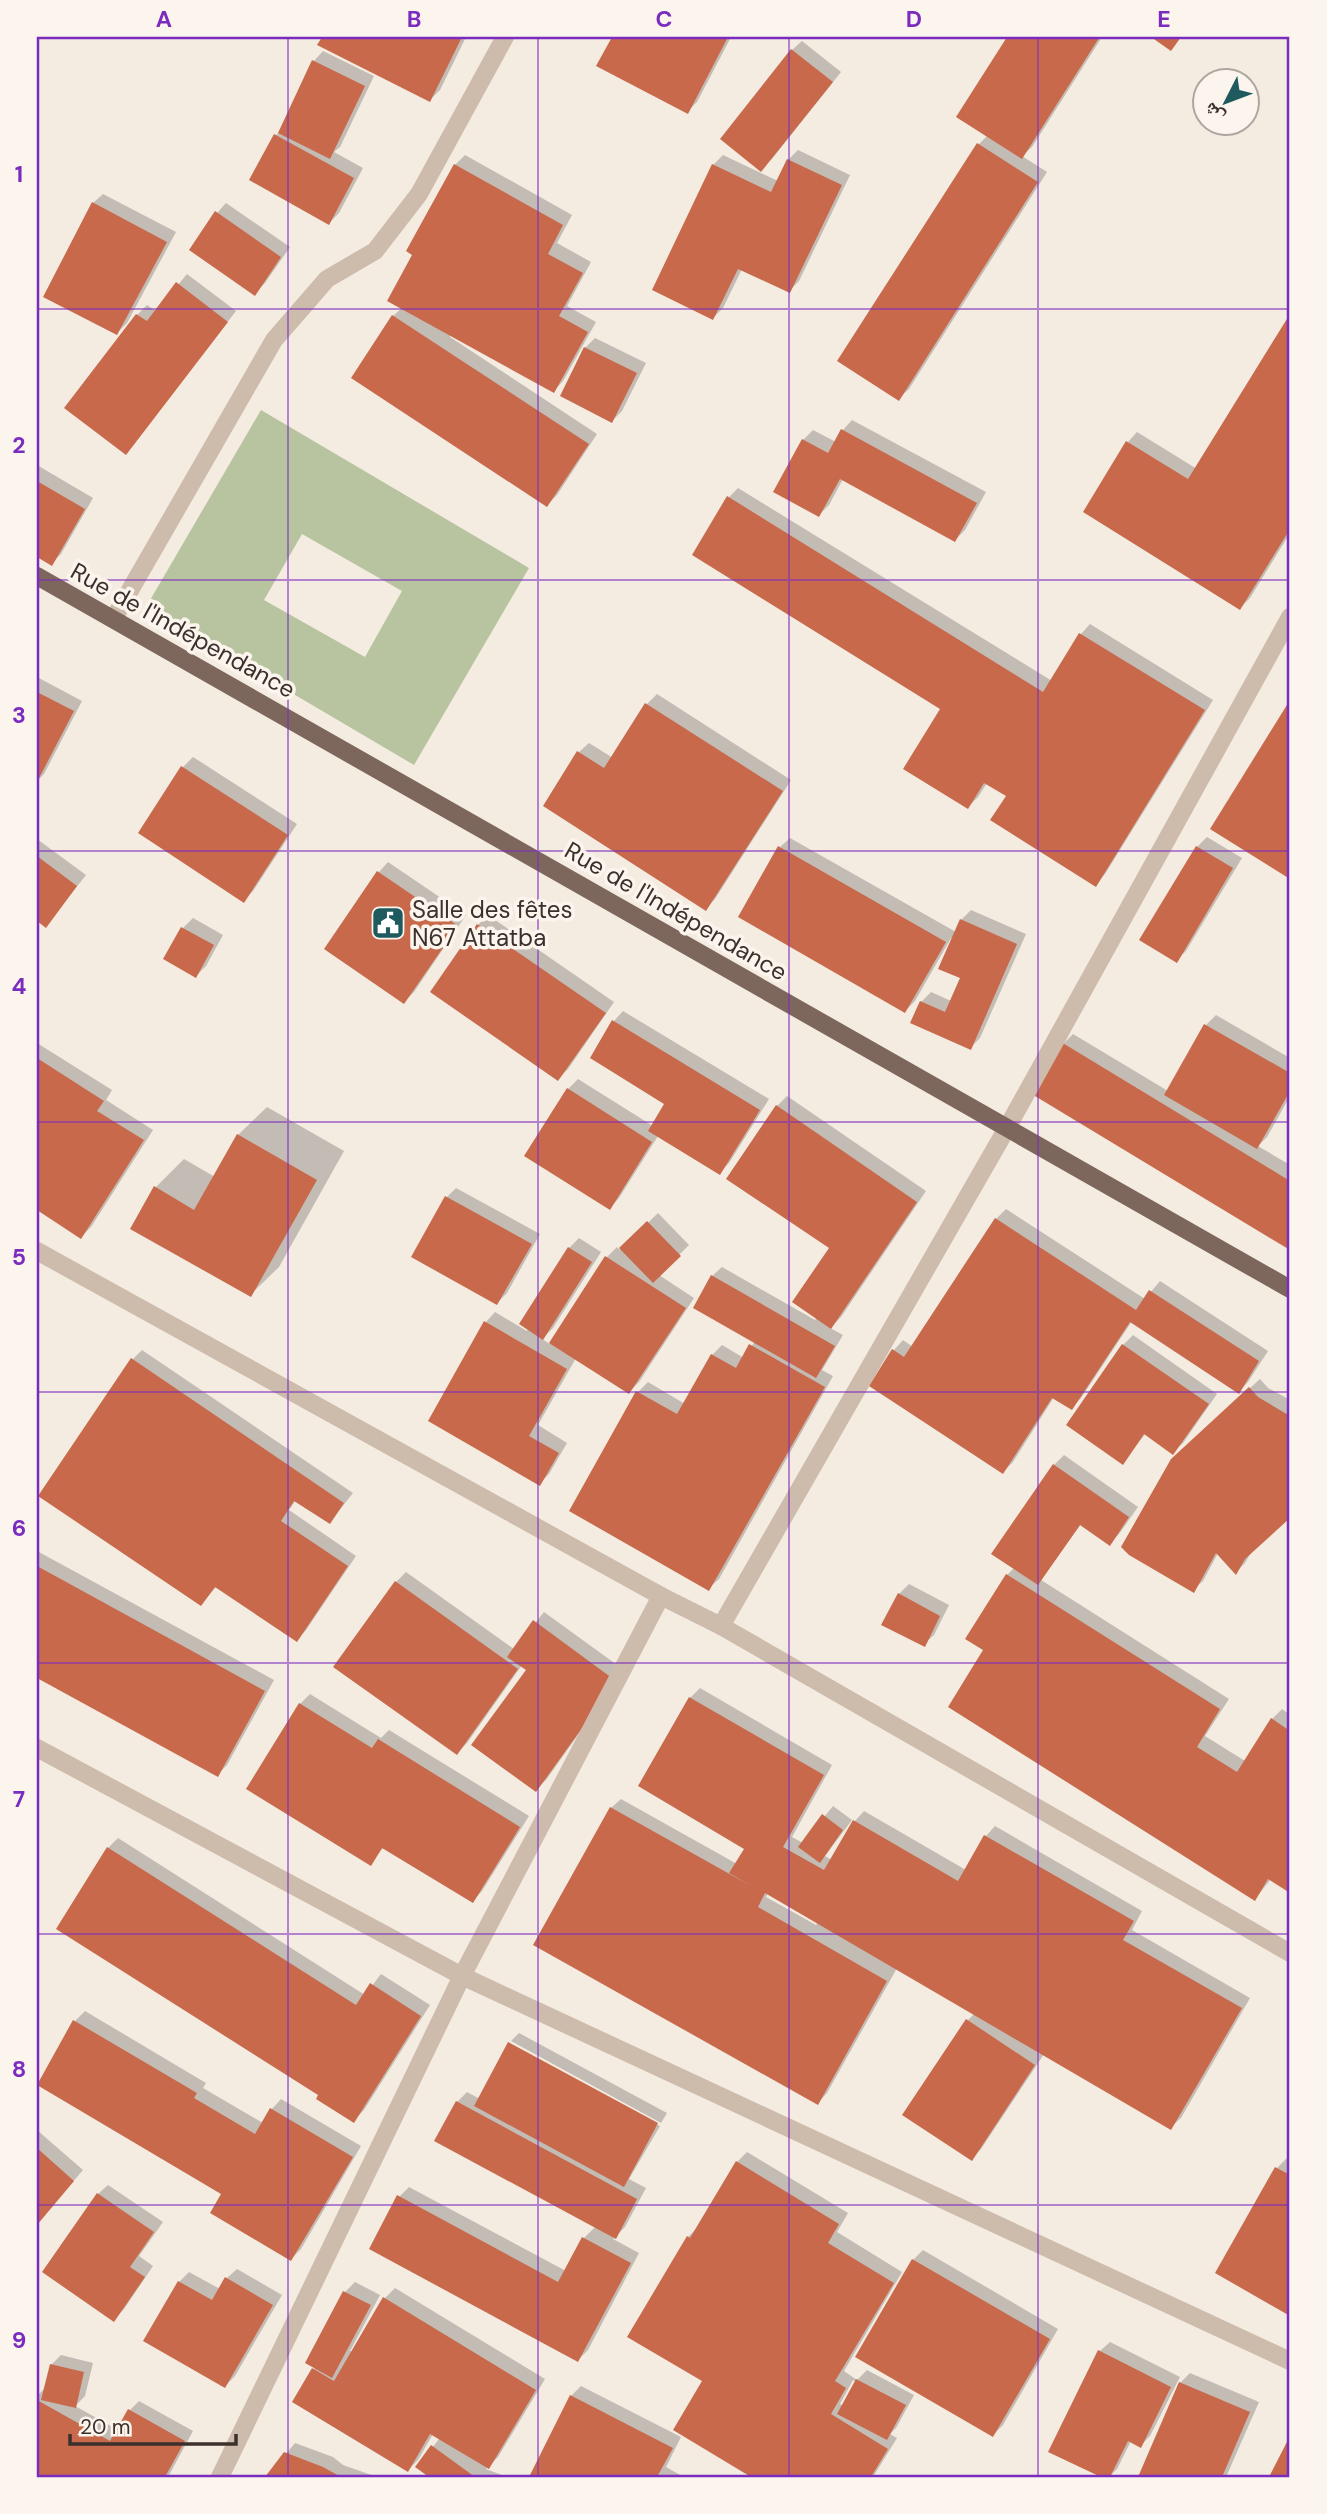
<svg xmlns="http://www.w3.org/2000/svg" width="1327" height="2514" font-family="'DM Sans','Noto Naskh Arabic',sans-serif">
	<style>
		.green { fill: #b8c4a0; fill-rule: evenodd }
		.shadow { fill: #0003; fill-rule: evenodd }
		.building { fill: #c8694b }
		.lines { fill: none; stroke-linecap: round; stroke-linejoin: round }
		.minor { stroke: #cdbbac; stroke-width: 18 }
		.major { stroke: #7d675c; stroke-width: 18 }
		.grid { fill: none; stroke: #7b2cbf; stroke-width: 2; stroke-opacity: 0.55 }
		.labels { text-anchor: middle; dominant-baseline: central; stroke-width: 7; stroke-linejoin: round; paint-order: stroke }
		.street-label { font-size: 24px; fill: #3b302b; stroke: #fbf5ee }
		.poi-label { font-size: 24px; fill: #3b302b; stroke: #fbf5ee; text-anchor: start }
		.neatline { fill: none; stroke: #7b2cbf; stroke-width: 2.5 }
		.grid-label { font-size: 23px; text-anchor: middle; font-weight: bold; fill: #7b2cbf }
	</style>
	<rect width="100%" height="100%" fill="#f4ebe1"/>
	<!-- green -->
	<path class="green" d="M261 410 529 568 414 765 146 607ZM302 534 402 591 365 657 264 600Z"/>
	<!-- shadow -->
	<g class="shadow">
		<path d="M324 37H466L440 90 430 100 320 45Z"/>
		<path d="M614 37H731L697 102 687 112 599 65Z"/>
		<path d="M1009 37H1102L1032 147 1022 156 1047 172 909 389 899 398 979 144 988 135 958 116Z"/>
		<path d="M802 41 841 72 771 160 792 50Z"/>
		<path d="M323 51 374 76 340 147 334 152 363 168 339 213 329 223 276 135 281 130 314 61Z"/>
		<path d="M798 150 850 175 799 281 789 291 742 269 723 308 713 318V165L723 155 778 181 788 160Z"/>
		<path d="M465 155 572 215 557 243 591 262 567 306 596 322 563 381 554 391 451 335 450 337 597 434 557 495 547 505 393 316 402 308 414 255 455 165Z"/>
		<path d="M103 194 176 232 127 323 117 333 93 203Z"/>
		<path d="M226 203 290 247 265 283 255 293 217 213Z"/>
		<path d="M187 274 236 311 126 453 66 408 137 315 147 305 156 311Z"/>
		<path d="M1290 318V533L1250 598 1240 608 1128 442 1137 432 1197 469Z"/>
		<path d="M595 338 646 363 622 411 612 421 581 352Z"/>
		<path d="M852 420 986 492 965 530 955 540 843 479 829 505 819 515 803 440 813 430 836 442 843 430Z"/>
		<path d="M37 465 93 498 61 554 52 563 37 555Z"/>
		<path d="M738 488 1052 681 1081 634 1090 624 1213 700 1105 874 1096 884 1008 795 987 783 978 797 968 807 942 708 729 497Z"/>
		<path d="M37 677 82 701 44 774 37 781Z"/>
		<path d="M657 694 791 780 715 899 706 908 579 752 589 743 613 758 647 704Z"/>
		<path d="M1290 704V877L1212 828Z"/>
		<path d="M193 757 297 824 253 891 244 900 140 833 183 767Z"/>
		<path d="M1207 837 1242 858 1186 951 1177 960 1197 847Z"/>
		<path d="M790 838 956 932 961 920 971 910 1026 934 980 1038 970 1048 921 1002 931 992 951 1001 962 977 953 939 951 938 915 1001 905 1011 780 847Z"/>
		<path d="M37 839 86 875 46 926 37 919Z"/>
		<path d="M388 862 466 915 414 992 404 1002 327 949 379 872Z"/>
		<path d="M488 915 614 1002 568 1069 558 1079 432 992 478 925Z"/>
		<path d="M193 918 223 935 206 966 196 976 183 928Z"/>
		<path d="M623 1011 769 1099 729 1163 719 1173 658 1136 619 1198 610 1208 568 1089 578 1079 653 1126 667 1103 614 1021Z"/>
		<path d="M1216 1015 1290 1058V1096L1267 1137 1258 1146 1290 1165V1248L1033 1093 1063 1044 1073 1034 1168 1091 1206 1025Z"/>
		<path d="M37 1043 112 1090 106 1100 153 1130 91 1227 81 1237 37 1208Z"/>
		<path d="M787 1096 926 1191 841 1317 830 1328 843 1335 822 1370 833 1376 719 1579 709 1588 638 1392 648 1382 685 1404 712 1355 722 1345 744 1358 755 1341 712 1276 722 1267 815 1320 817 1317 831 1248 777 1106Z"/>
		<path d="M267 1107 344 1151 279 1267 250 1295 156 1187 184 1159 215 1177 238 1135Z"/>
		<path d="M456 1188 540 1234 507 1293 497 1303 446 1198Z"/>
		<path d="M1006 1209 1145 1299 1160 1281 1268 1351 1248 1382 1239 1391 1132 1321 1081 1398 1071 1408 1054 1397 1013 1462 1003 1472 871 1386 894 1350 903 1340 913 1347 996 1219Z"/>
		<path d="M658 1213 689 1245 659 1275 694 1298 639 1382 629 1392 576 1358 538 1425 567 1443 549 1474 539 1484 486 1322 495 1312 527 1331 569 1248 579 1238 601 1252 553 1328 542 1339 550 1344 607 1257 617 1247 620 1250Z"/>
		<path d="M1133 1335 1217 1394 1183 1443 1173 1452 1146 1433 1123 1463V1345Z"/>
		<path d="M142 1350 353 1493 330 1522 296 1500 289 1510 356 1556 306 1630 297 1640 217 1586 201 1604 132 1360Z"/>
		<path d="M1260 1379 1268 1388 1290 1400V1515L1253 1549 1245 1563 1236 1572 1218 1553 1203 1581 1193 1590 1183 1449Z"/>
		<path d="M1064 1455 1138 1507 1119 1534 1109 1544 1081 1524 1041 1580 1229 1699 1205 1736 1245 1761 1272 1719 1282 1709 1290 1715V1891L1271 1879 1255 1899 986 1649 1007 1575 1015 1567 1054 1465Z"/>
		<path d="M37 1551 274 1680 227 1765 217 1775 37 1676Z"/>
		<path d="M406 1572 514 1649 544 1612 624 1670 546 1780 536 1789 528 1670 522 1665 467 1743 457 1753 396 1582Z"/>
		<path d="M909 1584 949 1605 934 1635 924 1644 899 1594Z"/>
		<path d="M700 1688 832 1765 792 1837 803 1843 833 1806 852 1820 825 1856 832 1860 855 1821 864 1811 966 1870 986 1836 995 1826 1142 1911 1132 1930 1250 1998 1181 2118 1171 2127 1044 2054 981 2149 971 2159 968 2020 975 2013 897 1968 827 2093 818 2103 611 1808 621 1799 737 1864 746 1848 690 1698ZM768 1893 818 1922 816 1925 766 1897Z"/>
		<path d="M310 1694 381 1738 389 1730 529 1816 482 1891 473 1901 384 1847 370 1863 300 1704Z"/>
		<path d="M118 1838 365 1995 381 1974 430 2005 364 2110 354 2120 320 2094 108 1848Z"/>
		<path d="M85 2011 206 2083 203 2088 263 2123 272 2109 281 2099 361 2146 301 2249 291 2259 224 2193 75 2021Z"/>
		<path d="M519 2033 667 2113 661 2123 511 2041Z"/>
		<path d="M510 2042V2045L660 2126 629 2179 646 2188 625 2227 613 2239 639 2253 588 2350 578 2360 399 2197 409 2187 566 2271 584 2238 596 2226 457 2102 467 2092 480 2099Z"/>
		<path d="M37 2130 83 2170 37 2224Z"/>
		<path d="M747 2152 848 2213 837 2232 902 2272 844 2371 857 2380 867 2370 914 2395 896 2428 890 2434 897 2438 873 2477H755L676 2430 704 2380 688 2237 699 2226 737 2162ZM853 2380 856 2382 843 2406 840 2404Z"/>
		<path d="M1287 2158 1290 2160V2314L1217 2272 1277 2168Z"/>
		<path d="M108 2185 163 2222 139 2256 153 2266 124 2309 114 2319 98 2194Z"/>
		<path d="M923 2250 1058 2329 1003 2425 993 2435 913 2260Z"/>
		<path d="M237 2269 282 2295 235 2376 225 2386 179 2282 189 2272 220 2289 227 2278Z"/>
		<path d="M355 2282 380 2295 350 2351 353 2352 385 2298 395 2288 545 2379 498 2457 486 2469 507 2477H431L417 2466 440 2438 433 2434 418 2460 408 2470 295 2402 315 2367 345 2292Z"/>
		<path d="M1110 2342 1180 2377 1150 2436 1140 2446 1131 2441 1117 2469 1109 2477H1105L1051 2451 1100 2351Z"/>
		<path d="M61 2355 93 2363 85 2396 75 2406 118 2430 129 2411 139 2401 193 2431 168 2477H37V2396L44 2389 51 2365Z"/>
		<path d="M1190 2373 1259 2402 1226 2477H1140L1180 2383Z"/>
		<path d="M581 2386 681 2437 666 2467 682 2476 681 2477H531L571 2396Z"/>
		<path d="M295 2443 333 2457 343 2465 377 2477H267Z"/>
	</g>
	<!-- building -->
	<g class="building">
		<path d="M322 37H462L430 102 317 45Z"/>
		<path d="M612 37H728L688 114 596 66Z"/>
		<path d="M1007 37 1099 38 1022 159 956 117Z"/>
		<path d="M1151 37H1181L1171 51Z"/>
		<path d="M791 49 833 82 761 172 720 139Z"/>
		<path d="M312 60 365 86 330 159 278 133Z"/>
		<path d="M274 134 354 178 329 225 249 180Z"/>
		<path d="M977 143 1038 182 899 401 837 361Z"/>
		<path d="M787 159 842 185 790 293 738 269 713 320 652 290 712 164 771 192Z"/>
		<path d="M454 164 563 225 548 254 583 273 559 316 588 332 554 393 387 301 412 255 406 251Z"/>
		<path d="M92 202 167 242 117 335 43 297Z"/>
		<path d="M215 211 281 257 255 296 189 250Z"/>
		<path d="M176 282 228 322 126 455 64 408 136 314 147 321Z"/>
		<path d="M1290 314V529L1240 610 1083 512 1126 441 1188 479Z"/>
		<path d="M392 315 589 444 547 507 351 378Z"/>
		<path d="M584 347 637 373 612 423 560 396Z"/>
		<path d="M841 429 977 503 955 542 840 479 819 517 773 492 802 439 828 453Z"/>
		<path d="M37 481 85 509 52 566 37 557Z"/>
		<path d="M727 496 1043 692 1079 633 1205 710 1096 887 990 820 1006 796 984 783 968 809 903 769 940 709 692 555Z"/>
		<path d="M37 692 74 711 37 782Z"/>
		<path d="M1290 700V879L1210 829Z"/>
		<path d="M645 703 783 791 706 911 543 806 577 751 604 768Z"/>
		<path d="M181 766 288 835 244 903 138 833Z"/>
		<path d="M778 846 946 942 905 1013 738 917Z"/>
		<path d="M1196 846 1233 868 1177 963 1139 940Z"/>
		<path d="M37 856 77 886 46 928 37 921Z"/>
		<path d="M377 871 458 926 404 1004 324 949Z"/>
		<path d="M960 919 1017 944 971 1050 910 1023 920 1001 945 1012 960 978 938 969Z"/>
		<path d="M477 924 606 1013 558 1081 430 992Z"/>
		<path d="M181 927 214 945 196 978 163 959Z"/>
		<path d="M612 1020 760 1110 720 1175 648 1131 664 1104 590 1058Z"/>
		<path d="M1204 1024 1290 1073V1091L1257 1149 1164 1095Z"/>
		<path d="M1061 1042 1290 1181V1250L1030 1093Z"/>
		<path d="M37 1058 104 1101 97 1111 144 1140 81 1239 37 1210Z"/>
		<path d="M567 1088 652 1142 610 1210 524 1156Z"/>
		<path d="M776 1105 917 1202 831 1329 792 1302 829 1248 726 1179Z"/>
		<path d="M237 1134 317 1180 251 1297 130 1229 154 1186 194 1210Z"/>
		<path d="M445 1196 532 1244 497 1305 411 1257Z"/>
		<path d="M995 1218 1136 1310 1149 1290 1259 1361 1239 1394 1130 1322 1072 1410 1052 1398 1003 1474 869 1386 892 1349 904 1357Z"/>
		<path d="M647 1221 681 1256 653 1283 619 1248Z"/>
		<path d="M568 1247 592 1262 543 1340 519 1324Z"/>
		<path d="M605 1256 686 1308 629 1394 549 1343Z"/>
		<path d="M711 1275 835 1346 816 1378 693 1308Z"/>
		<path d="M484 1321 567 1369 529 1436 559 1453 540 1486 428 1421Z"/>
		<path d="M749 1344 825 1387 709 1591 569 1511 636 1391 677 1414 711 1354 736 1368Z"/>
		<path d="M1122 1344 1209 1404 1173 1455 1144 1434 1123 1465 1066 1425Z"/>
		<path d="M131 1358 344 1503 330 1524 294 1501 281 1521 348 1566 297 1642 215 1587 201 1606 38 1496Z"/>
		<path d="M1249 1387 1258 1397 1290 1416V1518L1245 1559 1236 1575 1216 1553 1194 1593 1129 1555 1121 1547 1171 1459Z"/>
		<path d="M1053 1464 1129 1517 1110 1546 1080 1525 1038 1585 991 1554Z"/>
		<path d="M37 1566 265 1691 218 1777 37 1678Z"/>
		<path d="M1006 1574 1220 1709 1197 1747 1237 1772 1271 1718 1290 1731V1893L1268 1879 1255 1901 948 1707 983 1650 965 1639Z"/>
		<path d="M395 1581 518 1669 457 1755 333 1667Z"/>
		<path d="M898 1593 940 1616 925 1647 881 1625Z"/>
		<path d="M533 1620 616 1681 536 1792 471 1745 526 1670 507 1657Z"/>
		<path d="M689 1697 824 1775 783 1847 824 1870 853 1820 958 1881 984 1835 1134 1921 1123 1940 1242 2008 1171 2130 765 1893 758 1907 887 1981 818 2105 533 1945 610 1807 751 1886 729 1873 744 1849 638 1786Z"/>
		<path d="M299 1703 372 1748 378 1739 520 1827 473 1903 382 1848 371 1866 246 1789Z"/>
		<path d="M822 1814 843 1830 820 1863 798 1847Z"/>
		<path d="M107 1847 356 2005 370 1983 421 2016 354 2123 316 2099 318 2095 56 1929Z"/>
		<path d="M966 2019 1035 2065 972 2161 902 2115Z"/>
		<path d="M73 2020 197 2093 194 2098 255 2134 270 2108 353 2157 291 2261 210 2213 221 2194 37 2085Z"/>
		<path d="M508 2042 658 2123 624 2187 474 2106Z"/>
		<path d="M456 2101 637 2199 616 2239 434 2141Z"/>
		<path d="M37 2148 74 2181 37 2225Z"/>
		<path d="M736 2161 839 2224 828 2243 894 2283 835 2381 846 2388 831 2414 888 2449 871 2477H751L673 2430 702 2381 627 2337 687 2236 690 2238Z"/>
		<path d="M1275 2167 1290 2175V2316L1215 2273Z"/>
		<path d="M97 2193 154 2232 130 2267 145 2277 114 2322 42 2272Z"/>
		<path d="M397 2195 558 2282 582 2237 631 2263 578 2362 369 2249Z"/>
		<path d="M912 2259 1050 2339 993 2437 855 2357Z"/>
		<path d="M225 2277 273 2305 225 2388 143 2341 178 2281 212 2300Z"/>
		<path d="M343 2291 371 2305 332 2378 305 2363Z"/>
		<path d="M383 2297 536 2390 489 2469 430 2434 408 2472 292 2402 312 2368 334 2381Z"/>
		<path d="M1098 2350 1171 2387 1141 2448 1128 2441 1110 2477H1101L1048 2452Z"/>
		<path d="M50 2364 84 2372 76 2408 41 2400Z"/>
		<path d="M856 2379 906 2405 887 2440 837 2414Z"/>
		<path d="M1179 2382 1250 2412 1222 2477H1138Z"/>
		<path d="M570 2395 673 2448 657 2477H529Z"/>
		<path d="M37 2400 110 2441 128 2409 185 2441 165 2477H37Z"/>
		<path d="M1290 2436V2477H1269Z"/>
		<path d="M431 2445 475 2477H429L415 2467Z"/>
		<path d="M284 2452 323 2467 341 2477H265Z"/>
	</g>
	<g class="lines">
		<!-- minor -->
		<g class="minor">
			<path d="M114 618 274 340 327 279 375 251 419 194 505 37"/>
			<path d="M37 1251 661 1596 721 1626 1290 1953"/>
			<path d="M721 1626 1007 1128 1290 617"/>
			<path d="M37 1748 462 1976 1290 2361"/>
			<path d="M220 2477 462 1976 661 1596"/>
		</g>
		<!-- major -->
		<path class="major" d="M37 576 1290 1289"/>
	</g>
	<!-- grid -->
	<path class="grid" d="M288 37V2477M538 37V2477M789 37V2477M1038 37V2477M37 309H1290M37 580H1290M37 851H1290M37 1122H1290M37 1392H1290M37 1663H1290M37 1934H1290M37 2205H1290"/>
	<!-- icons -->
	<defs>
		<symbol id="civic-square" viewBox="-11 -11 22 22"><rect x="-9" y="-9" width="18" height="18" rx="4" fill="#1f5a5e" stroke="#fbf5ee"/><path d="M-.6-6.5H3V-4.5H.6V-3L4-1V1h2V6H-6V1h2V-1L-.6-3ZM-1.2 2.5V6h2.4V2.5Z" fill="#fff"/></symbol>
	</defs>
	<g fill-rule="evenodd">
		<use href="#civic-square" x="369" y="904" width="38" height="38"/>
	</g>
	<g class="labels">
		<!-- street labels -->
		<g class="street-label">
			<text transform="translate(183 630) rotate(29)">Rue de l'Indépendance</text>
			<text transform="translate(676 911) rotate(30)">Rue de l'Indépendance</text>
		</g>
		<!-- poi labels -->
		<g class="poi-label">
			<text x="412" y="909">Salle des fêtes<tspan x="412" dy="28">N67 Attatba</tspan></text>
		</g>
	</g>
	<!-- border -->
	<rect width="1327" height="2514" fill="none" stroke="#fbf5ee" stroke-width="77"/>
	<!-- north arrow -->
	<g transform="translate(1226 102) rotate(228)"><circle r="33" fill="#fbf5ee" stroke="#aea6a0" stroke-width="2"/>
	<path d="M0-5L12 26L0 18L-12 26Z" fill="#1f5a5e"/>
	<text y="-10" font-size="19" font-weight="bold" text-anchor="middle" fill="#3b302b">ش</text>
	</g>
	<!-- scale -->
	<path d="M70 2434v10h166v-10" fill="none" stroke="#3b302b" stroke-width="3.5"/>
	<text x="80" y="2434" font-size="21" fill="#3b302b" stroke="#fbf5ee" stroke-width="5" paint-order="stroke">20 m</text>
	<rect x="38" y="38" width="1250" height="2438" class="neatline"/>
	<g class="grid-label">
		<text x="164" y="27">A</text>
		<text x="414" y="27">B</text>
		<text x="664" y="27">C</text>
		<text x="914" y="27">D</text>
		<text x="1164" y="27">E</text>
		<text x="19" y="182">1</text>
		<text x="19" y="453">2</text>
		<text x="19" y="723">3</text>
		<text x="19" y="994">4</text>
		<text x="19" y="1265">5</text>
		<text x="19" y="1536">6</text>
		<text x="19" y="1807">7</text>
		<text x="19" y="2077">8</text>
		<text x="19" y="2348">9</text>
	</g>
</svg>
